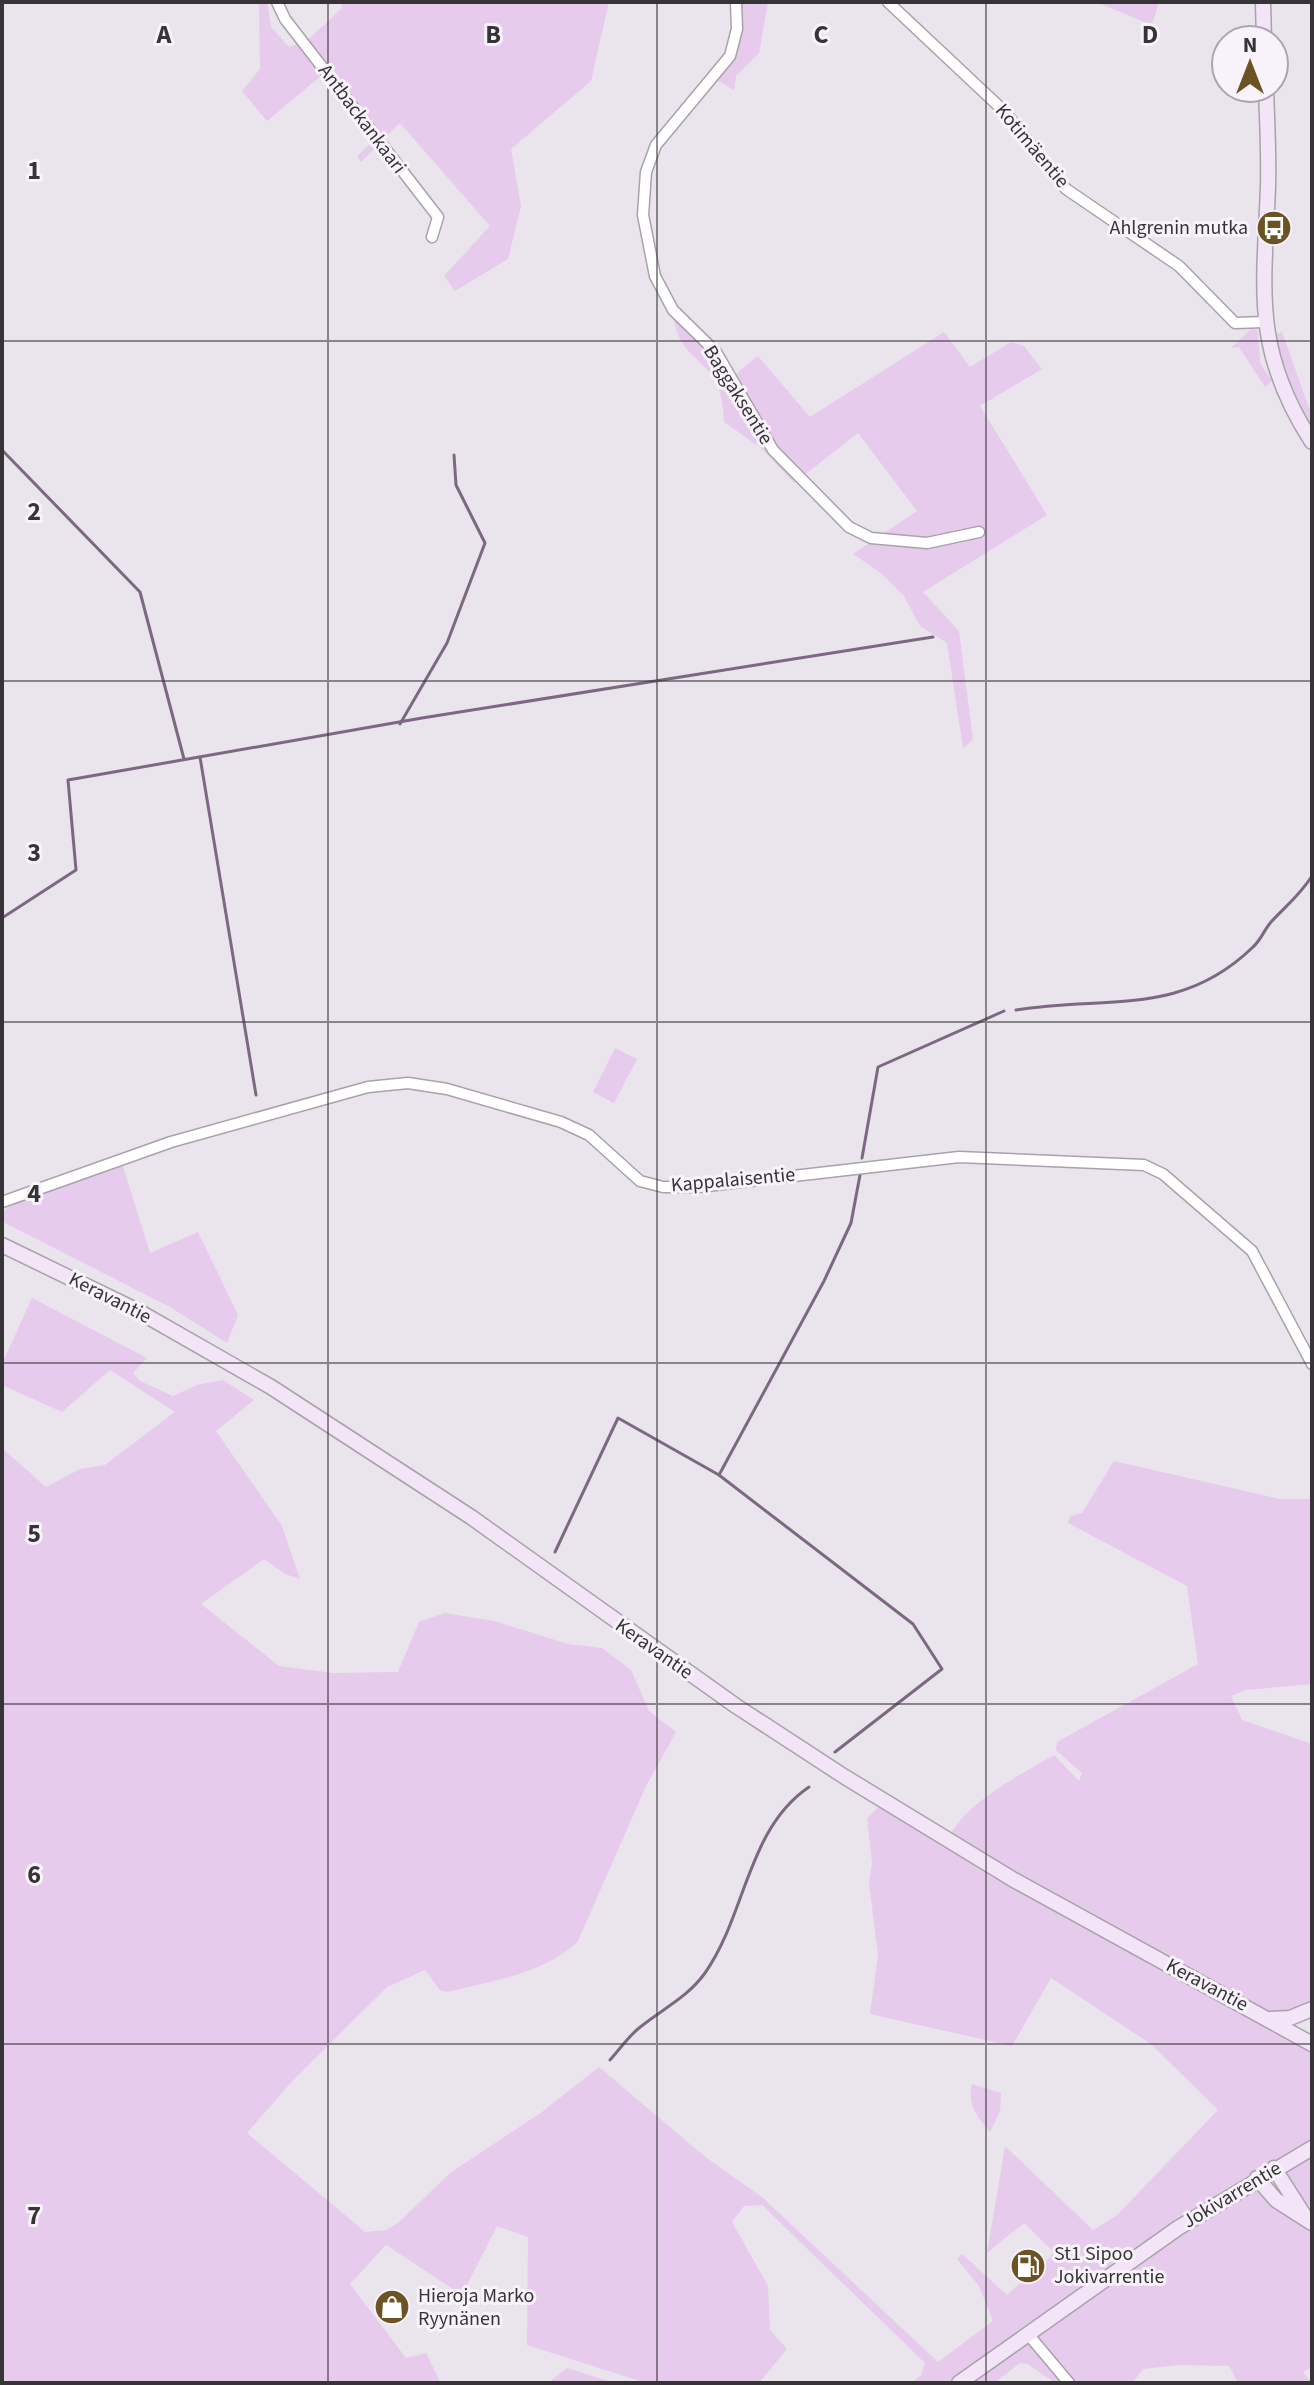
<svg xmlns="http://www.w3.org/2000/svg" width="1314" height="2385" font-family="'Source Sans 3',sans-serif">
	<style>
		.green { fill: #e6cbed; fill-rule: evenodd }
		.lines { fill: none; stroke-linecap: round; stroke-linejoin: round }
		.stream { stroke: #7d6882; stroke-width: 3 }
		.street-casing { stroke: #a8a2aa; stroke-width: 13 }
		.secondary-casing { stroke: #a8a2aa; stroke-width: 17 }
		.street { stroke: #fff; stroke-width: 10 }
		.secondary { stroke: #f3e5f7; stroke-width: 14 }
		.grid { fill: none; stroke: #373437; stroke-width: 2; stroke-opacity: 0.55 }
		.labels { text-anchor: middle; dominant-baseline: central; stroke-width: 6; stroke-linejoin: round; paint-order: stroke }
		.street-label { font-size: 20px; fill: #373437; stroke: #f8f2fa }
		.poi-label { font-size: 20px; fill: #373437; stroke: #f8f2fa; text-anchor: start }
		.grid-label { font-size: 26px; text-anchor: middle; font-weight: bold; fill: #373437; stroke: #f8f2fa; stroke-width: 6; stroke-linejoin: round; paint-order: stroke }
	</style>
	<rect width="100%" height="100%" fill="#eae4ec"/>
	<!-- green -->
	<g class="green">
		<path d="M259 2H267L271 27 289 47 308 40 342 8 340 2H609L591 81 511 149 521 206 508 259 455 291 444 276 490 226 400 123 361 162 357 156 379 136 328 70 267 121 242 91 260 69Z"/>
		<path d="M739 2H768L759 53 736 76 734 90 718 81 735 55Z"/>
		<path d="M1096 2H1159L1152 25Z"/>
		<path d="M674 320 715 358 727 381 758 356 810 417 944 332 970 367 1011 342 1024 346 1042 369 980 406 1047 515 923 592 959 631 973 740 963 748 947 643 920 626 904 596 881 573 853 554 917 511 858 433 794 483 761 448 724 422C723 407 722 390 713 377 696 353 680 353 674 320Z"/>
		<path d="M1252 328 1258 331 1260 363 1272 381 1265 387 1239 347 1231 348Z"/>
		<path d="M1282 332 1312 416V427L1285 373 1274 334Z"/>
		<path d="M615 1048 637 1059 614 1103 593 1092Z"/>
		<path d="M122 1163 150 1253 198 1232 238 1315 227 1343 170 1307 3 1222 2 1214 9 1206Z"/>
		<path d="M32 1298 147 1358 133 1373 140 1381 173 1396 197 1385 223 1380 254 1400 216 1431 282 1526 300 1579 285 1574 264 1559 201 1604 279 1666 333 1673 398 1672 419 1622 445 1613 494 1621 568 1644 602 1648 631 1670 649 1711 676 1732 646 1786 578 1941C545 1974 491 1981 447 1992L440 1990 425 1970 387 1987 294 2079 247 2133 365 2232 386 2230 398 2223 450 2173 542 2112 599 2067 704 2156 763 2198 938 2362 993 2321 979 2286 957 2259 962 2254 1007 2295C1023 2278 1041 2272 1053 2252L1024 2223 987 2253 1005 2146 1093 2230 1116 2216 1218 2110 1151 2044 1051 1978 1012 2046 870 2014 878 1955 869 1883 872 1863 867 1818 884 1802 947 1840C967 1801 1017 1777 1054 1755L1079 1781 1082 1773 1056 1750 1057 1742 1198 1664 1187 1586 1068 1523 1070 1516 1082 1513 1114 1461 1280 1499H1312V1684L1246 1690 1231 1696 1242 1720 1312 1744V2009L1271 2019 1312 2044V2367L1303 2372 1312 2383H1238L1229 2366 1180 2365 1143 2369 1132 2383H1055L1028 2364 1020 2363 994 2383H912L921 2375 925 2363 762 2205 744 2206 732 2222 768 2286 770 2330 787 2349 759 2383H646L527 2345 528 2237 497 2226 462 2295 386 2245 350 2284 406 2358 426 2353 441 2383H2V1448L46 1487 80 1469 105 1465 175 1412 110 1370 62 1412 2 1385V1364ZM1274 2168 1297 2212 1257 2178Z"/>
		<path d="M972 2084 1001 2093 1000 2111 990 2132C977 2116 967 2105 972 2084Z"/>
		<path d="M567 2368 615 2383H548Z"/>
	</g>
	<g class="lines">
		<!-- stream -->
		<g class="stream">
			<path d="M2 450 140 592 184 759"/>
			<path d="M400 724 447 643 485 543 456 485 454 455"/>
			<path d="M200 757 256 1095"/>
			<path d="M2 918 76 870 68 780 422 718 933 637"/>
			<path d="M1016 1010C1106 995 1180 1018 1253 947 1261 940 1264 930 1271 922 1286 906 1300 895 1312 876"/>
			<path d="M862 1158 878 1067 1004 1011"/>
			<path d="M719 1475 824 1281 851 1223 860 1175"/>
			<path d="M555 1552 618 1418 719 1475 913 1624 942 1669 835 1752"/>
			<path d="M610 2060C619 2050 628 2037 639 2028 662 2009 687 1998 705 1973 746 1915 747 1829 809 1787"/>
		</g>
		<defs>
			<g id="street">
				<path d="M277 2 285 19 438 217 432 237"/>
				<path d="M736 2 737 29 730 56 656 145 646 172 643 215 655 276 673 310 716 352 773 450 849 527 871 538 927 543 979 532"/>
				<path d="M888 2 1005 112 1066 189 1179 266 1235 323 1264 322"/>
				<path d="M2 1202 171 1142 368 1087 408 1083 447 1089 561 1122 589 1135 640 1181 663 1187H698L959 1157 1144 1165 1163 1174 1252 1251 1312 1364"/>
				<path d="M1027 2333 1069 2383"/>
			</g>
			<g id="secondary">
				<path d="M1263 2 1264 40"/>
				<path d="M1266 88C1267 121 1269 154 1268 187 1264 290 1252 349 1312 442"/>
				<path d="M2 1245 138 1311 271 1387 471 1517 736 1706 845 1777 1014 1880 1312 2044"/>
				<path d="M1270 2019 1290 2018 1312 2009"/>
				<path d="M1274 2168 1304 2215"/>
				<path d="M1257 2178 1276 2200 1312 2223"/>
				<path d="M959 2383 1178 2228 1312 2148"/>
			</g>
		</defs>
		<!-- street casing -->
		<use href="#street" class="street-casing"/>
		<!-- secondary casing -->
		<use href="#secondary" class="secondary-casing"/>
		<!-- street -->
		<use href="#street" class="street"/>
		<!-- secondary -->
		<use href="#secondary" class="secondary"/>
	</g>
	<!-- grid -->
	<path class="grid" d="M328 2V2383M657 2V2383M986 2V2383M2 341H1312M2 681H1312M2 1022H1312M2 1363H1312M2 1704H1312M2 2044H1312"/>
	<!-- icons -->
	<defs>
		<symbol id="bus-disc" viewBox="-11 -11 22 22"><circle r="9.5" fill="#6b5323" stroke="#f8f2fa"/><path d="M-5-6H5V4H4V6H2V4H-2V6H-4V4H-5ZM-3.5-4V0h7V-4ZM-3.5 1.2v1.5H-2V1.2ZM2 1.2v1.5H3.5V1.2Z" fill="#fff"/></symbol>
		<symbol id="fuel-disc" viewBox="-11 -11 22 22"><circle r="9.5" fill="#6b5323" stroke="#f8f2fa"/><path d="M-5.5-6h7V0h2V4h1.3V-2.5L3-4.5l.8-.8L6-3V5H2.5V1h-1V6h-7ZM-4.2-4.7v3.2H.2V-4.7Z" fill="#fff"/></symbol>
		<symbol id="shop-disc" viewBox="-11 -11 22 22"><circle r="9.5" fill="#6b5323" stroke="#f8f2fa"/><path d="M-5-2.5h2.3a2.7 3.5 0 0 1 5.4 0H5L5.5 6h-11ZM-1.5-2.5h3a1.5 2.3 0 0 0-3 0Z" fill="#fff"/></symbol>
	</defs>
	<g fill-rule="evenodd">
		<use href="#bus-disc" x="1254" y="208" width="40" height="40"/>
		<use href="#fuel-disc" x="1008" y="2246" width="40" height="40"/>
		<use href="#shop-disc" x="372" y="2287" width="40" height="40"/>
	</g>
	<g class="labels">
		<!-- street labels -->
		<g class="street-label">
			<text transform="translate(362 119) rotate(53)">Antbackankaari</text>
			<text transform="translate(1032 146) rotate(50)">Kotimäentie</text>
			<text transform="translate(738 395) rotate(58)">Baggaksentie</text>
			<text transform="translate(733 1180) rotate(-5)">Kappalaisentie</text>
			<text transform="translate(110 1298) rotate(27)">Keravantie</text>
			<text transform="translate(654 1649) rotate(35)">Keravantie</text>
			<text transform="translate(1207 1985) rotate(28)">Keravantie</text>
			<text transform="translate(1232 2195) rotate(-31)">Jokivarrentie</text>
		</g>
		<!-- poi labels -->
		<g class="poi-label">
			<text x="1248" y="228" text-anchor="end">Ahlgrenin mutka</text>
			<text x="1054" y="2254">St1 Sipoo<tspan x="1054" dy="23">Jokivarrentie</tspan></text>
			<text x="418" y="2296">Hieroja Marko<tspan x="418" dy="23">Ryynänen</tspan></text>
		</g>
	</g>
	<g class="grid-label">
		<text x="164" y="43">A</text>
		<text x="493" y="43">B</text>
		<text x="821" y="43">C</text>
		<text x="1150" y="43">D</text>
		<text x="34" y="179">1</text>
		<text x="34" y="520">2</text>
		<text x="34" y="861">3</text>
		<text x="34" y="1202">4</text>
		<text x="34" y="1542">5</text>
		<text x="34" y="1883">6</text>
		<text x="34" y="2224">7</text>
	</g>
	<!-- border -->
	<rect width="1314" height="2385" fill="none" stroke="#373437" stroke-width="8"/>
	<!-- north arrow -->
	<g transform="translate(1250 64)"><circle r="38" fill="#f8f2fa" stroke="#aba6ac" stroke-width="2"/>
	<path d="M0-6L14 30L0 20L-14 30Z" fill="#6b5323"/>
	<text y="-12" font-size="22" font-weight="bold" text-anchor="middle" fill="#373437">N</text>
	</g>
</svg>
